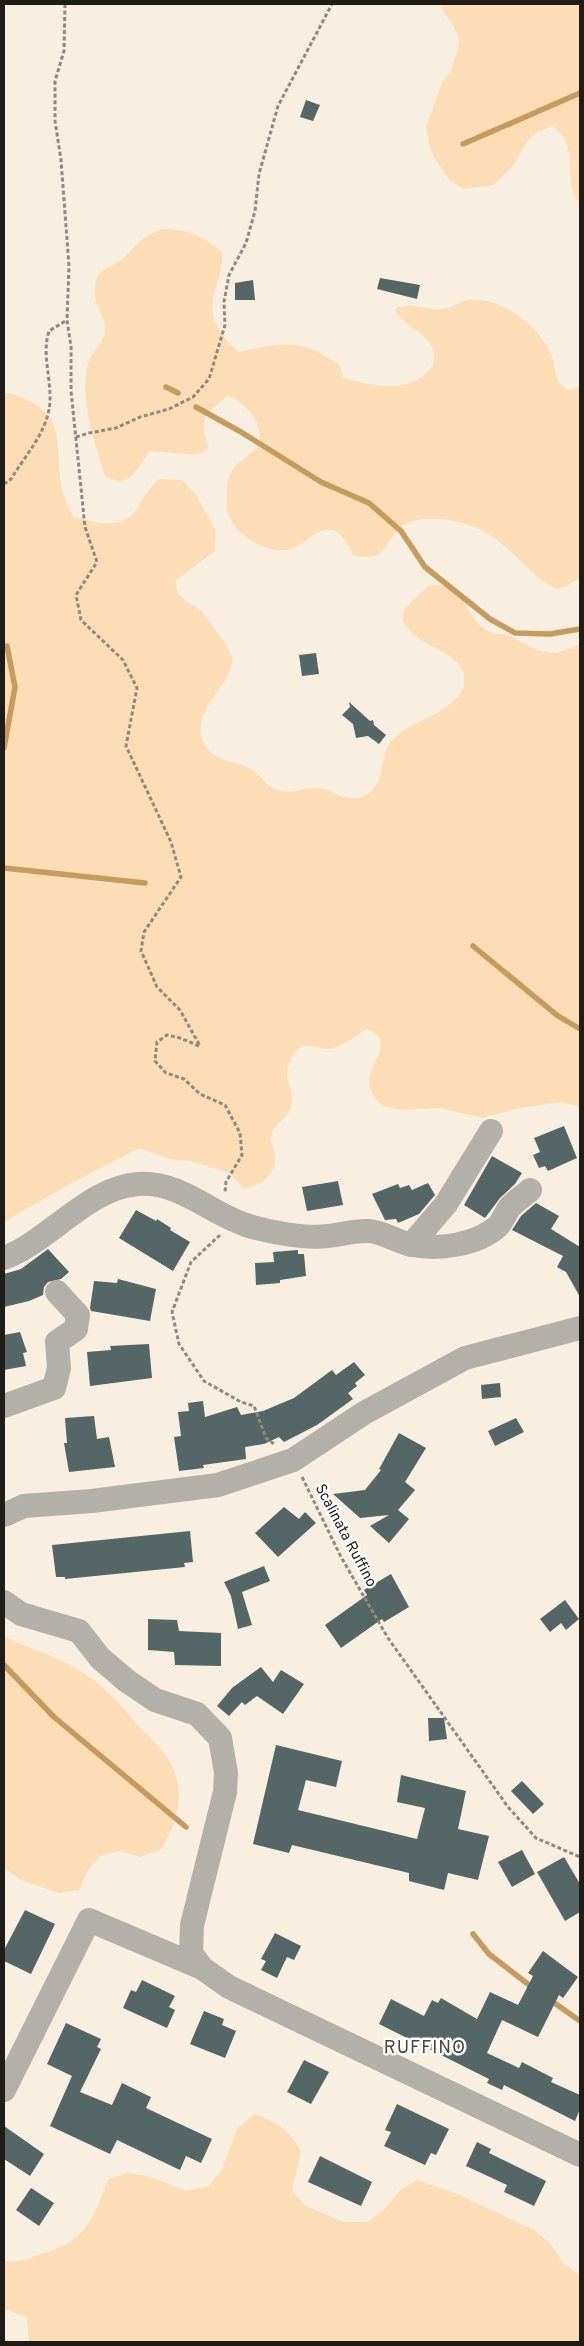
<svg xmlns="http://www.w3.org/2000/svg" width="584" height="2346" font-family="Overpass,sans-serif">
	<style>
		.green { fill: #fcddb6 }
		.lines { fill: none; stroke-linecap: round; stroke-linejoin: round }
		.stream { stroke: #c79a5d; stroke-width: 5.5 }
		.building { fill: #546665 }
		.path { stroke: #918980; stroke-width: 3; stroke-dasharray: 4 2.5; stroke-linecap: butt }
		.minor { stroke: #b3afa9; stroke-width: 24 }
		.labels { text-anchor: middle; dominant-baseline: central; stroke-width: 5; stroke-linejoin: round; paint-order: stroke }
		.street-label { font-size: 15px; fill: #201c18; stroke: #fff }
		.quarter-label { font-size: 18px; letter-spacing: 1px; fill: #4b4338; stroke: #fff }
	</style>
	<rect width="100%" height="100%" fill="#f9efe1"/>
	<!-- green -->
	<g class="green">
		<path d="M440 4H580V203C564 186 576 158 564 138 562 134 557 130 553 126L539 131 528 140 514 164 494 185 464 189 450 181 434 157 429 144 426 127 442 83 451 71 460 41 454 27 445 14Z"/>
		<path d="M162 229C187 229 203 236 222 252 223 270 218 278 214 294 207 318 223 339 239 352 284 343 302 337 340 366L343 378C368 385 411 395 430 369 435 363 436 355 432 347 424 331 402 326 395 309 413 300 425 312 443 309 452 308 460 301 468 300 501 296 538 325 551 354 558 370 550 377 568 390L580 387V578L565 587 555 589C524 571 504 536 469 525 450 519 415 513 399 529 383 546 384 563 354 555 349 547 342 532 332 530 314 527 303 548 287 550 264 553 232 534 227 510 226 505 227 500 227 495 227 486 228 476 233 469 239 460 252 454 259 446 264 421 248 407 228 395L205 415 204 432 209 448 197 455 150 451 132 476 119 482 105 476C95 444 79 397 88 364 91 351 104 344 105 330 106 318 95 306 95 294 94 266 108 271 123 258 140 243 139 238 162 229Z"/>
		<path d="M4 393C14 393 20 397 29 401 68 420 54 453 62 488 64 498 69 508 73 517 97 522 122 532 138 507 144 496 150 487 159 479L182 480 196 495 216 531 215 551 175 581C178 603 186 598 200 610 205 614 231 651 232 656 237 682 185 712 205 745 215 763 236 760 251 769 261 774 266 787 277 790 292 795 304 787 318 788 331 789 344 801 358 798 385 792 379 764 388 746 390 742 397 735 401 732 419 719 470 706 464 675 458 648 416 650 402 619L405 608 429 585C466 583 462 609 483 628 490 634 499 633 508 636 523 641 538 654 555 653 563 652 573 647 580 644V1107L561 1102 520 1108 482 1118 441 1108 400 1110 381 1105C376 1099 370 1092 369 1084 367 1063 398 1043 367 1029 356 1035 342 1047 330 1049 316 1050 305 1039 295 1053 278 1076 294 1085 292 1104 290 1118 275 1122 271 1135 269 1142 275 1150 275 1157 276 1176 260 1187 243 1188L230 1173 190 1161 168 1159 140 1148 70 1184 4 1222Z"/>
		<path d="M4 1636C27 1648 54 1655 77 1669 100 1682 120 1703 136 1723 146 1735 159 1745 167 1757 187 1788 179 1822 160 1850L140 1857 119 1851 100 1856 87 1871 79 1890 59 1893 21 1880 4 1868Z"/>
		<path d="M255 2114C278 2123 289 2129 301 2152L292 2191 306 2206 344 2222H367L385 2209 399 2191 417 2180 455 2193 534 2230 551 2244 562 2262 580 2276V2342H29L27 2317 4 2309V2261C18 2263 28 2259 42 2254 89 2239 91 2222 108 2179L128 2173 148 2176 186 2191 209 2186 223 2168 237 2128Z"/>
	</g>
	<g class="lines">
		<!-- stream -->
		<g class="stream">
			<path d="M463 144 580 93"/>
			<path d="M166 387 178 393"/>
			<path d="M196 407 241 432 321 482 369 503 401 531 425 567 490 619 515 633 550 634 580 629"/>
			<path d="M4 748 15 687 7 646"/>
			<path d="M4 868 145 883"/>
			<path d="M473 946 558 1016 580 1029"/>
			<path d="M4 1665 54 1717 186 1827"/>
			<path d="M473 1934 489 1954 533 1988"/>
			<path d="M549 1999 580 2021"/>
		</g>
	</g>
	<!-- building -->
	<g class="building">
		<path d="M306 100 320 105 313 121 300 117Z"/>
		<path d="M380 278 420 285 417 299 377 289Z"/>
		<path d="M253 280 255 300H235V283Z"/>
		<path d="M316 653 319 674 302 676 299 655Z"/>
		<path d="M349 702 370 721 373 720 374 725 386 735 379 744 368 736 356 738 353 724 342 715 350 707Z"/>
		<path d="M564 1126 577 1158 548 1171 545 1166 539 1168 533 1155 540 1152 534 1138Z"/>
		<path d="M492 1156 522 1173 515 1184 500 1198 485 1218 464 1205Z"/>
		<path d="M338 1181 343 1205 307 1211 302 1187Z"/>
		<path d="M428 1183 435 1195 419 1214 398 1223 396 1219 385 1220 372 1194 398 1184 400 1188 409 1185 412 1190Z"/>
		<path d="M536 1203 559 1216 551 1229 580 1247V1297L566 1272 557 1267 563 1256 512 1230 521 1216Z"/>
		<path d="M136 1210 156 1221 157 1219 171 1228 170 1230 190 1242 173 1271 119 1238Z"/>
		<path d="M48 1249 69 1272 61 1279 48 1282 44 1287 43 1295 29 1301 4 1307V1274L21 1269Z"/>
		<path d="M298 1250V1254H304L306 1276 280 1280V1283L256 1285 255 1263 274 1262 273 1252Z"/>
		<path d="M118 1279 156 1289 150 1321 91 1311 90 1308 94 1281 117 1283Z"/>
		<path d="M20 1332 27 1352 23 1353 26 1366 4 1370V1335Z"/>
		<path d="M149 1344 152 1378 90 1386 87 1352 111 1350 110 1346Z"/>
		<path d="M354 1362 365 1375 355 1383 357 1386 348 1393 353 1399 317 1425 284 1442 279 1437 264 1444 245 1447 246 1459 203 1465 204 1468 179 1471 174 1437 181 1436 178 1412 189 1411 188 1403 203 1401 205 1417 237 1407 241 1415 263 1411 294 1398 332 1370 336 1375Z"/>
		<path d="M500 1383 501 1397 482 1399 481 1385Z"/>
		<path d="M94 1416 97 1439 109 1437 115 1467 69 1472 64 1443H67L65 1418Z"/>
		<path d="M516 1418 524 1432 495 1446 488 1431Z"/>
		<path d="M399 1433 426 1448 405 1482 415 1490 398 1510 409 1519 389 1543 370 1526 389 1515 360 1518 333 1494 365 1490 381 1470 379 1469Z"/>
		<path d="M284 1507 299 1519 305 1512 316 1523 278 1557 255 1533Z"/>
		<path d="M190 1531 193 1562 184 1563 185 1567 65 1579V1577H56L52 1545Z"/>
		<path d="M264 1566 270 1581 242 1592 252 1625 238 1629 231 1596 224 1582Z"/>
		<path d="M391 1574 409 1607 384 1622 382 1619 341 1648 325 1625 367 1595 364 1590Z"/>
		<path d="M565 1600 579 1619 566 1630 561 1623 550 1632 540 1619Z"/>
		<path d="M148 1619 177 1620 179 1631 221 1633V1666L175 1665 174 1652 148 1650Z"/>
		<path d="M261 1667 273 1682 281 1670 304 1684 283 1714 257 1696 245 1705 242 1702 229 1716 217 1706 232 1688Z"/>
		<path d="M428 1718H444L447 1739 429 1741Z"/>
		<path d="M276 1745 342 1761 336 1787 306 1780 298 1810 417 1839 425 1808 397 1802 401 1775 466 1791 458 1829 489 1836 478 1880 448 1873 444 1890 409 1881V1873L292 1845 289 1853 253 1844Z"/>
		<path d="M522 1781 544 1804 533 1814 511 1791Z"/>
		<path d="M522 1850 535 1874 512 1887 498 1862Z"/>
		<path d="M564 1857 580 1884V1912L565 1921 537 1872Z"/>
		<path d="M25 1910 55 1924 31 1974 4 1961V1950Z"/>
		<path d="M275 1933 301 1946 294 1960 287 1957 277 1978 261 1970 266 1961 261 1959Z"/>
		<path d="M543 1951 578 1977 563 1998 559 1995 538 2037 502 2020 487 2053 519 2068 522 2062 553 2078 551 2082 580 2095V2109L575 2121 504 2085 502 2090 487 2083 489 2079 379 2024 391 1999 424 2016 432 2000 438 2003 441 1998 477 2019 490 1992 518 2005 533 1976 528 1973Z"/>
		<path d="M142 1980 175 1996 169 2007 175 2010 167 2028 123 2008 131 1990 136 1992Z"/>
		<path d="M204 2011 224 2019 222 2025 236 2031 225 2058 190 2044Z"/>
		<path d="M66 2023 101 2039 97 2047 101 2049 80 2092 112 2105 122 2083 151 2097 146 2108 212 2139 201 2163 186 2156 180 2170 117 2140 110 2154 50 2126 72 2076 47 2064Z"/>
		<path d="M304 2060 329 2072 311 2104 287 2092Z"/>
		<path d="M397 2104 449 2129 436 2155 431 2153 425 2165 384 2146 391 2132 385 2130Z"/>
		<path d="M4 2126 44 2154 30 2176 4 2159Z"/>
		<path d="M477 2142 491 2149 489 2153 546 2181 534 2206 504 2192 507 2185 466 2166Z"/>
		<path d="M320 2156 372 2182 361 2206 308 2182Z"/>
		<path d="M31 2188 54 2203 39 2226 16 2210Z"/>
	</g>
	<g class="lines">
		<!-- path -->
		<g class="path">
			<path d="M65 4 64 51 55 81V121L61 160 69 266 67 320 71 347V391L85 527 97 562 76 595 81 620 123 660 137 688 126 746 171 842 181 877 144 932 141 951 157 987 180 1010 200 1046"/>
			<path d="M76 437 89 433 116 428 140 417 169 409 193 397 209 379 225 325 224 302 229 275 246 243 255 211 259 174 278 106 332 4"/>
			<path d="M4 484 11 479C26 454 51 428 50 397 50 374 42 353 49 331L67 320"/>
			<path d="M199 1046 180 1038 167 1035 157 1042 155 1061 166 1073 184 1079 200 1094 225 1105 240 1133 242 1155 226 1182 225 1192"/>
			<path d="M220 1235 191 1262 172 1312 179 1344 204 1381 241 1402 254 1406 266 1438 274 1444"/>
			<path d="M302 1477 341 1557 388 1638 508 1807 536 1838 580 1857"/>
		</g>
		<!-- minor -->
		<g class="minor">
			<path d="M411 1245 446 1204 491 1131"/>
			<path d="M4 1258C48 1242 89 1187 138 1184 179 1181 210 1213 246 1225 268 1232 305 1239 328 1236 342 1235 354 1230 369 1231 383 1232 398 1242 412 1245 439 1250 477 1245 498 1226 503 1221 505 1213 510 1207 515 1201 524 1196 530 1190"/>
			<path d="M4 1406 54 1388 59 1368 57 1342 76 1329 78 1315 57 1292"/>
			<path d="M4 1515 24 1506 92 1501 218 1485 293 1460 364 1413 465 1358 580 1328"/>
			<path d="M4 1602 21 1614 79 1631 100 1658 127 1681 155 1700 197 1714 220 1738 226 1773 225 1792 192 1925 191 1953 202 1968 229 1987 580 2155"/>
			<path d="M4 2090 89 1920 202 1968"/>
		</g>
	</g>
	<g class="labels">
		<!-- street labels -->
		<g class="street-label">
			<text transform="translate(345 1536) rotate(62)">Scalinata Ruffino</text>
		</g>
		<!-- quarter labels -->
		<g class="quarter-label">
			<text x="425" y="2048">RUFFINO</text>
		</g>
	</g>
	<!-- border -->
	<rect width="584" height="2346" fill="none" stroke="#201c18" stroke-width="10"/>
</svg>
